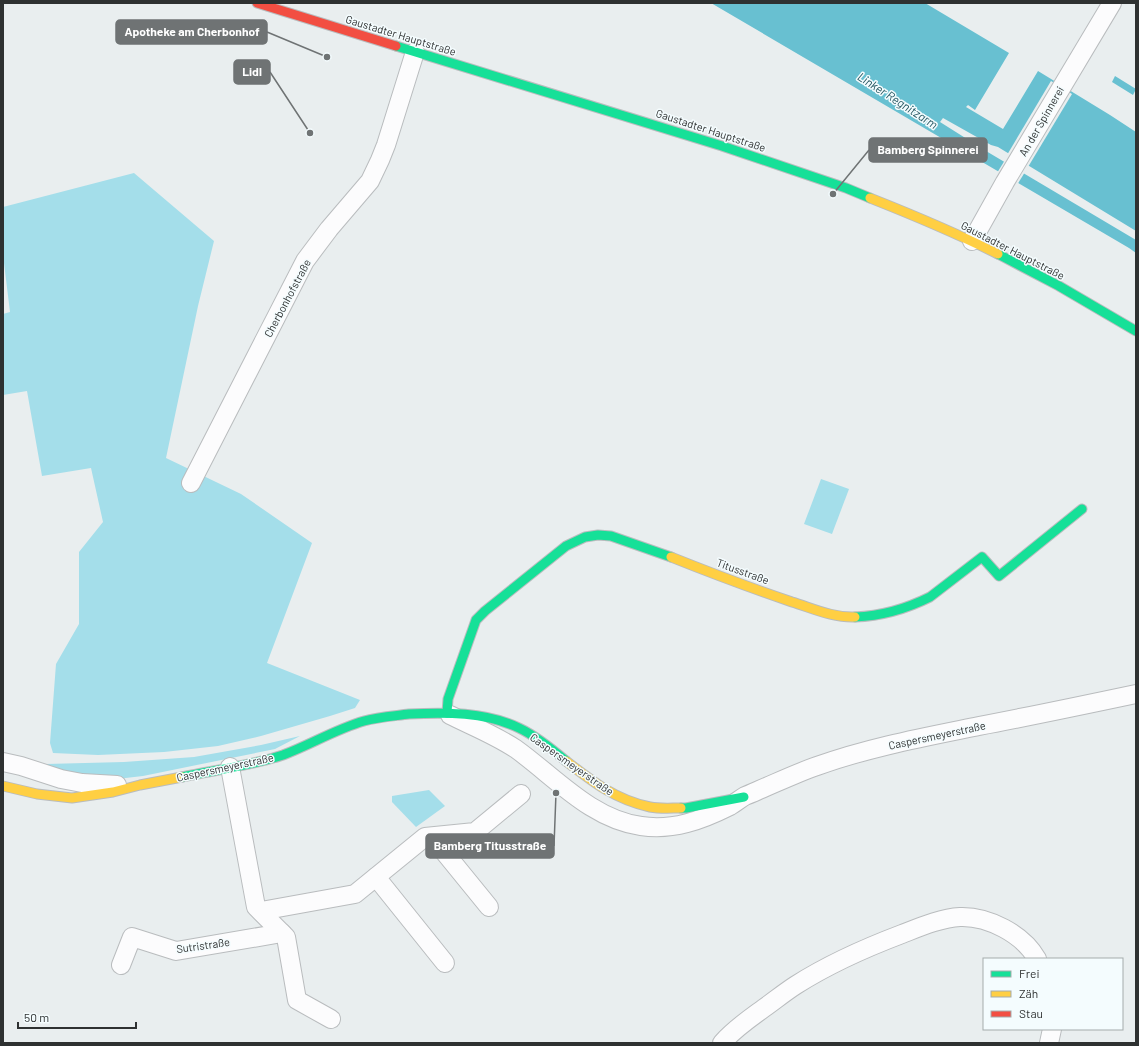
<svg xmlns="http://www.w3.org/2000/svg" width="1139" height="1046" font-family="Barlow,sans-serif">
	<style>
		.green { fill: #a4deea }
		.water { fill: #68c0d1 }
		.pier { fill: #e9eeef }
		.lines { fill: none; stroke-linecap: round; stroke-linejoin: round }
		.street-casing { stroke: #b9bcbe; stroke-width: 20 }
		.fast-casing { stroke: #b9bcbe; stroke-width: 11 }
		.slow-casing { stroke: #b9bcbe; stroke-width: 11 }
		.jam-casing { stroke: #b9bcbe; stroke-width: 11 }
		.street { stroke: #fcfcfd; stroke-width: 18 }
		.fast { stroke: #16e098; stroke-width: 9 }
		.slow { stroke: #ffcf43; stroke-width: 9 }
		.jam { stroke: #f24e42; stroke-width: 9 }
		.labels { text-anchor: middle; dominant-baseline: central; stroke-width: 3; stroke-linejoin: round; paint-order: stroke }
		.street-label { font-size: 11px; fill: #2e3131; stroke: #f4fcfe }
		.water-label { font-size: 12px; font-style: italic; fill: #295a64; stroke: #f4fcfe }
		.leader { fill: none; stroke: #6f7374; stroke-width: 1.5 }
		.callout-dot { fill: #6f7374; stroke: #f4fcfe; stroke-width: 1.5 }
		.callout { fill: #6f7374; stroke: #6f7374; stroke-width: 1.5 }
		.callout-label { font-size: 12px; text-anchor: middle; font-weight: bold; fill: #fff }
	</style>
	<rect width="100%" height="100%" fill="#e9eeef"/>
	<!-- green -->
	<g class="green">
		<path d="M134 173 214 241 198 306 166 458 241 494 312 543 267 663 360 700 355 708 330 716 261 736 218 746 164 752 98 755 53 753 50 743 56 664 79 624V552L103 522 91 468 42 476 27 391 3 395V314L10 312 3 255V207Z"/>
		<path d="M821 479 849 489 832 534 804 524Z"/>
		<path d="M300 736 275 749 143 776 108 780 45 769 46 764 124 762 194 757 261 745Z"/>
		<path d="M429 790 445 806 416 827 392 802V796Z"/>
	</g>
	<!-- water -->
	<g class="water">
		<path d="M711 3H925L1009 53 975 110 968 105 966 107 1003 129 1038 71 1110 115 1136 132V231L998 147 991 145 943 118 940 122 986 151 1136 240V256V253L1129 248Z"/>
		<path d="M1115 76 1136 89 1133 95 1112 82Z"/>
	</g>
	<!-- pier -->
	<g class="pier">
		<path d="M1051 81 1072 94 1028 167 1007 155Z"/>
		<path d="M1005 160 1025 172 1017 185 997 173Z"/>
	</g>
	<g class="lines">
		<defs>
			<g id="street">
				<path d="M972 241 1005 182 1112 3"/>
				<path d="M191 483 305 261 329 229 370 181 380 160 386 145 415 52"/>
				<path d="M450 715C472 726 495 735 516 749 555 777 591 819 641 826 673 831 702 820 730 806 735 803 740 799 745 796 750 794 755 792 759 790 778 782 797 773 817 766 870 747 925 737 979 726 1032 716 1084 705 1136 694"/>
				<path d="M3 762 21 766 61 779 82 783 117 785"/>
				<path d="M230 767 256 907 286 937 297 1000 331 1019"/>
				<path d="M432 837 489 907"/>
				<path d="M376 877 445 963"/>
				<path d="M261 911 355 894 425 837 475 832 521 794"/>
				<path d="M121 965 132 937 176 951 282 933"/>
				<path d="M722 1043C734 1029 749 1019 764 1008 774 1001 785 992 796 985 829 964 865 948 902 934 920 927 941 918 960 917 988 916 1023 934 1037 959"/>
				<path d="M1049 1043 1052 1029"/>
			</g>
			<g id="fast">
				<path d="M396 46 722 146 846 188 870 198"/>
				<path d="M998 254 1059 286 1136 331"/>
				<path d="M855 617C881 616 906 609 930 597L982 557 999 576 1082 509"/>
				<path d="M447 713 448 699 476 620 485 611 566 546 585 537 598 535 611 536 671 557"/>
				<path d="M182 777C215 770 250 766 283 755 310 745 336 729 364 721 378 717 394 716 409 714 445 712 486 712 519 728 536 736 552 749 566 761"/>
				<path d="M681 808H686L744 797"/>
			</g>
			<g id="slow">
				<path d="M870 198C913 215 956 233 998 254"/>
				<path d="M671 557C711 573 751 588 792 602 812 608 833 618 855 617"/>
				<path d="M566 761C593 782 616 800 650 807 660 809 671 808 681 808"/>
				<path d="M3 786 37 794 72 798 113 792 140 785 182 777"/>
			</g>
			<path id="jam" d="M257 3 396 46"/>
		</defs>
		<!-- street casing -->
		<use href="#street" class="street-casing"/>
		<!-- fast casing -->
		<use href="#fast" class="fast-casing"/>
		<!-- slow casing -->
		<use href="#slow" class="slow-casing"/>
		<!-- jam casing -->
		<use href="#jam" class="jam-casing"/>
		<!-- street -->
		<use href="#street" class="street"/>
		<!-- fast -->
		<use href="#fast" class="fast"/>
		<!-- slow -->
		<use href="#slow" class="slow"/>
		<!-- jam -->
		<use href="#jam" class="jam"/>
	</g>
	<g class="labels">
		<!-- street labels -->
		<g class="street-label">
			<text transform="translate(401 35) rotate(17)">Gaustadter Hauptstraße</text>
			<text transform="translate(1041 121) rotate(-60)">An der Spinnerei</text>
			<text transform="translate(711 130) rotate(18)">Gaustadter Hauptstraße</text>
			<text transform="translate(1013 250) rotate(27)">Gaustadter Hauptstraße</text>
			<text transform="translate(287 298) rotate(-62)">Cherbonhofstraße</text>
			<text transform="translate(743 571) rotate(20)">Titusstraße</text>
			<text transform="translate(937 735) rotate(-12)">Caspersmeyerstraße</text>
			<text transform="translate(572 764) rotate(35)">Caspersmeyerstraße</text>
			<text transform="translate(225 767) rotate(-12)">Caspersmeyerstraße</text>
			<text transform="translate(203 945) rotate(-8)">Sutristraße</text>
		</g>
		<!-- water labels -->
		<g class="water-label">
			<text transform="translate(898 100) rotate(33)">Linker Regnitzarm</text>
		</g>
	</g>
	<!-- callouts -->
	<path class="leader" d="M327 57L267 32M310 133L270 72M833 194L869 150M556 793L554 846"/>
	<g class="callout-dot">
		<circle cx="327" cy="57" r="4"/>
		<circle cx="310" cy="133" r="4"/>
		<circle cx="833" cy="194" r="4"/>
		<circle cx="556" cy="793" r="4"/>
	</g>
	<g class="callout">
		<rect x="116" y="20" width="151" height="24" rx="4"/>
		<rect x="234" y="60" width="36" height="24" rx="4"/>
		<rect x="869" y="138" width="118" height="24" rx="4"/>
		<rect x="426" y="834" width="128" height="24" rx="4"/>
	</g>
	<g class="callout-label">
		<text x="192" y="36">Apotheke am Cherbonhof</text>
		<text x="252" y="76">Lidl</text>
		<text x="928" y="154">Bamberg Spinnerei</text>
		<text x="490" y="850">Bamberg Titusstraße</text>
	</g>
	<!-- border -->
	<rect width="1139" height="1046" fill="none" stroke="#2e3131" stroke-width="8"/>
	<!-- legend -->
	<rect x="983" y="958" width="140" height="72" fill="#f4fcfe" stroke="#a5abac"/>
	<rect x="991" y="971" width="20" height="6" fill="#16e098" stroke="#a5abac"/>
	<text x="1019" y="978" font-size="12" fill="#2e3131">Frei</text>
	<rect x="991" y="991" width="20" height="6" fill="#ffcf43" stroke="#a5abac"/>
	<text x="1019" y="998" font-size="12" fill="#2e3131">Zäh</text>
	<rect x="991" y="1011" width="20" height="6" fill="#f24e42" stroke="#a5abac"/>
	<text x="1019" y="1018" font-size="12" fill="#2e3131">Stau</text>
	<!-- scale -->
	<path d="M18 1022v6h118v-6" fill="none" stroke="#2e3131" stroke-width="2"/>
	<text x="24" y="1022" font-size="12" fill="#2e3131" stroke="#f4fcfe" stroke-width="3" paint-order="stroke">50 m</text>
</svg>
